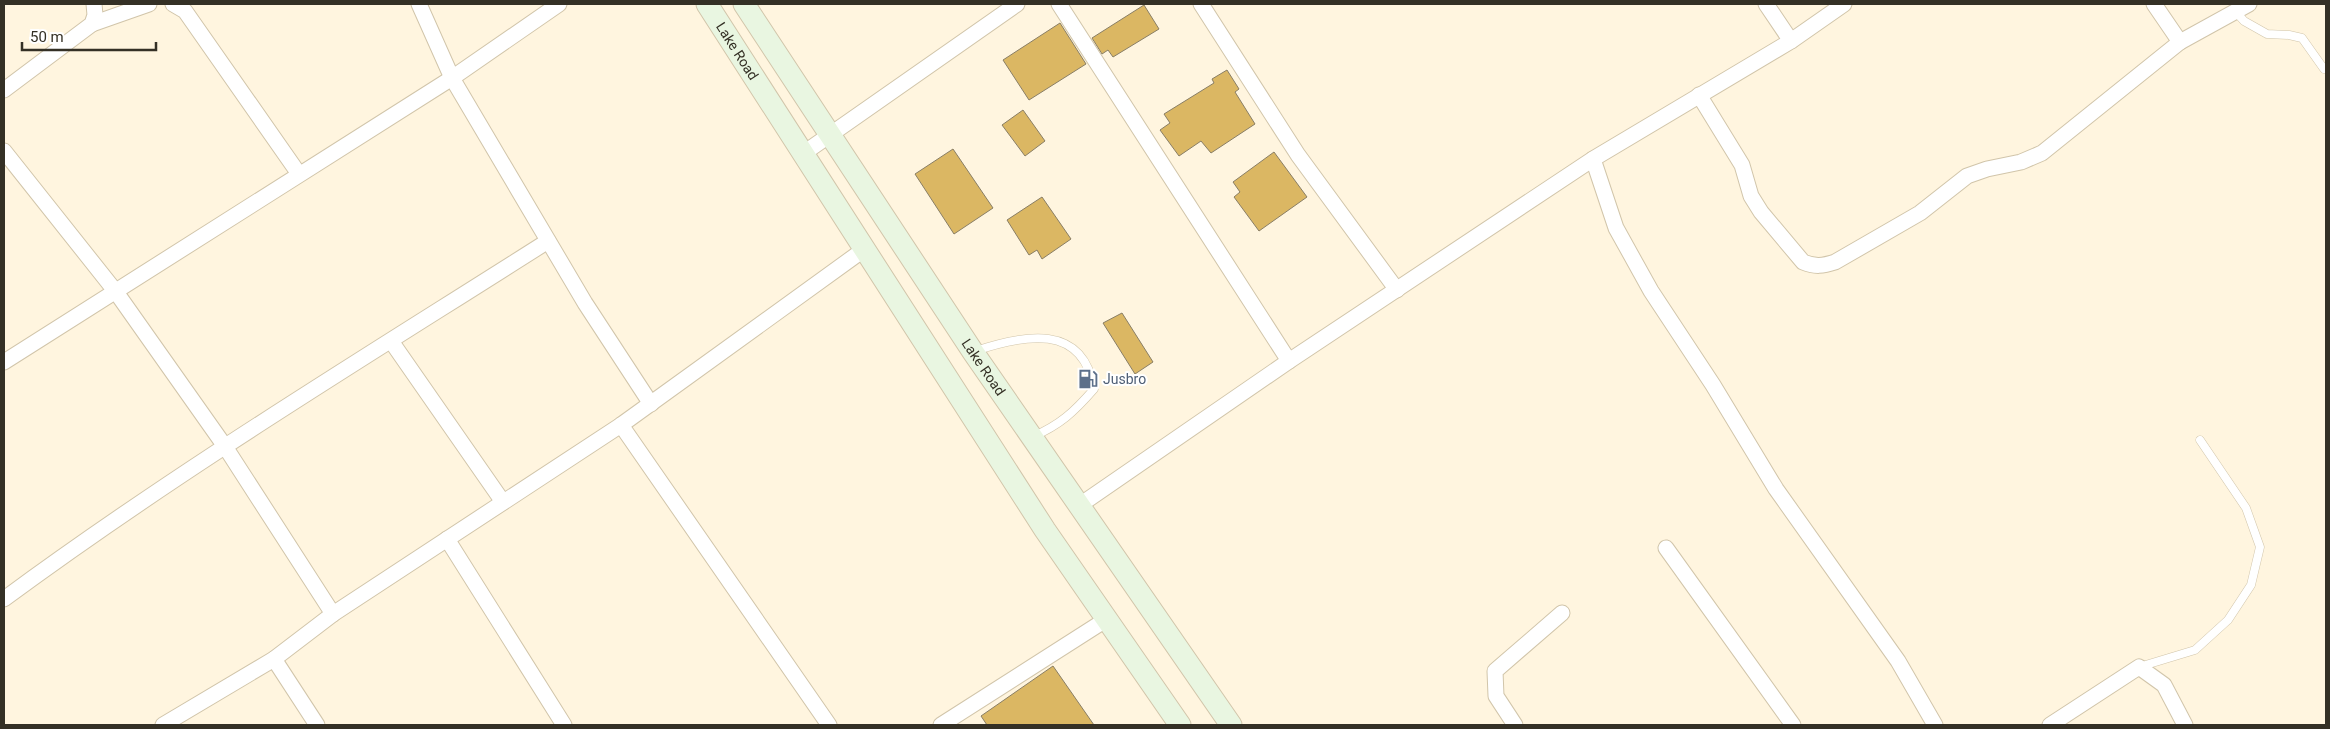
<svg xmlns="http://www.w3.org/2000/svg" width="2330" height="729" font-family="Roboto,sans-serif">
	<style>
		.building { fill: #dbb763; stroke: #897e65 }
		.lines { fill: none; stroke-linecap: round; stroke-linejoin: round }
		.service-casing { stroke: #d1c5aa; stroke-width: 9 }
		.minor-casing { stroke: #d1c5aa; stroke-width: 17 }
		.secondary-casing { stroke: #d1c5aa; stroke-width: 23 }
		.service { stroke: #fff; stroke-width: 8 }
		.minor { stroke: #fff; stroke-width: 15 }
		.secondary { stroke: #e9f6e1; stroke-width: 21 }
		.labels { text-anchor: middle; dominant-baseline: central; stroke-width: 4; stroke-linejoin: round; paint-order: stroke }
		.street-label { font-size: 14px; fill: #343025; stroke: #fff }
		.service-label { font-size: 14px; fill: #4e5e75; stroke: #fff; text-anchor: start }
	</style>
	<rect width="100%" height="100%" fill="#fff5df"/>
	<!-- building -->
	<g class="building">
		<path d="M1144 5 1159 29 1113 57 1108 50 1102 54 1092 38Z"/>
		<path d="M1060 23 1086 64 1029 100 1003 60Z"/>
		<path d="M1227 70 1239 89 1235 92 1255 124 1211 153 1201 141 1179 156 1160 130 1170 123 1164 114 1214 83 1212 79Z"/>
		<path d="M1023 110 1045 141 1025 156 1002 125Z"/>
		<path d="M953 149 993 208 954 234 915 174Z"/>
		<path d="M1274 152 1307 197 1259 231 1234 197 1240 192 1233 182Z"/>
		<path d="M1042 197 1071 239 1042 259 1037 250 1029 255 1007 220Z"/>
		<path d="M1122 313 1153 362 1135 374 1103 323Z"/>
		<path d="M1053 666 1094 725H987L981 716Z"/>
	</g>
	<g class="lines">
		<defs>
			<g id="service">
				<path d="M2235 11 2244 21 2267 34 2289 35 2302 38 2324 69"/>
				<path d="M975 351C1023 335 1083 322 1094 389 1074 412 1060 425 1032 437"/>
				<path d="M2139 667 2195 650 2228 620 2251 585 2260 547 2246 508 2200 440"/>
			</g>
			<g id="minor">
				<path d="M173 4 185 11 299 174"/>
				<path d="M419 4 452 78 585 303 651 404"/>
				<path d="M1059 4 1289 361"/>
				<path d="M1201 4 1298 155 1397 290"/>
				<path d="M1766 4 1791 41"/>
				<path d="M92 24 149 4"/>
				<path d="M2180 42 2249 4"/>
				<path d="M4 90 92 24 95 15 94 4"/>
				<path d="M1699 95 1742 165 1751 196 1761 212 1803 262C1815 267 1823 266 1835 262L1920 213 1967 176 1987 169 2021 162 2042 153 2180 42 2154 4"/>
				<path d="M4 151 116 292 224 445 333 614"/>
				<path d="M804 153 1017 4"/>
				<path d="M1593 159 1616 228 1651 291 1713 385 1776 489 1898 661 1935 725"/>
				<path d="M391 341 503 502"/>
				<path d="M4 362 452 78 559 4"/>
				<path d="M621 425 829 725"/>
				<path d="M1080 505 1289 361 1593 159 1791 41 1844 4"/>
				<path d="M447 539 564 725"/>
				<path d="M1666 548 1793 725"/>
				<path d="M4 599C179 470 364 358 548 241"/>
				<path d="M274 659 317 725"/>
				<path d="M163 725 274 659 333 614 621 425 866 248"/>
				<path d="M941 725 1107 619"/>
				<path d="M1515 725 1496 696 1495 671 1562 613"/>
				<path d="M2050 725 2139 667 2164 685 2185 725"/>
			</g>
			<g id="secondary">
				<path id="s1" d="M707 4 1045 530 1180 725"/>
				<path id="s2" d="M744 4 973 352 1231 725"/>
			</g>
		</defs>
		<!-- service casing -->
		<use href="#service" class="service-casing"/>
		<!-- minor casing -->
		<use href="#minor" class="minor-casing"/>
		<!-- secondary casing -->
		<use href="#secondary" class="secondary-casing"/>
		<!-- service -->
		<use href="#service" class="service"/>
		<!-- minor -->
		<use href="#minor" class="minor"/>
		<!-- secondary -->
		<use href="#secondary" class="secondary"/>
	</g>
	<!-- icons -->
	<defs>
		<symbol id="fuel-bare" viewBox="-9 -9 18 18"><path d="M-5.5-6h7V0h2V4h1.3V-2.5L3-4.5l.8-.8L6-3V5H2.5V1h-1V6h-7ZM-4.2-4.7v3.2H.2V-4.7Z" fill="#5c6f8a" stroke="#fff" stroke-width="2.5" paint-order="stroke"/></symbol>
	</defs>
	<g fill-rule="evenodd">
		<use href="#fuel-bare" x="1074" y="365" width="28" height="28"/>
	</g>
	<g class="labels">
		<!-- street labels -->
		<g class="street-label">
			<text stroke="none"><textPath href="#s1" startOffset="56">Lake Road</textPath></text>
			<text stroke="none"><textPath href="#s2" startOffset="435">Lake Road</textPath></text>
		</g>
		<!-- service labels -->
		<g class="service-label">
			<text x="1103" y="379">Jusbro</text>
		</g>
	</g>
	<!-- border -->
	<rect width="2330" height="729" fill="none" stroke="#343025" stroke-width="10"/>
	<!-- scale -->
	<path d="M22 42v8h134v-8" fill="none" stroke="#343025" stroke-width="2.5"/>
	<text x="30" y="42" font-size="15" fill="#343025" stroke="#ffffff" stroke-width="4" paint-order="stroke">50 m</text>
</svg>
